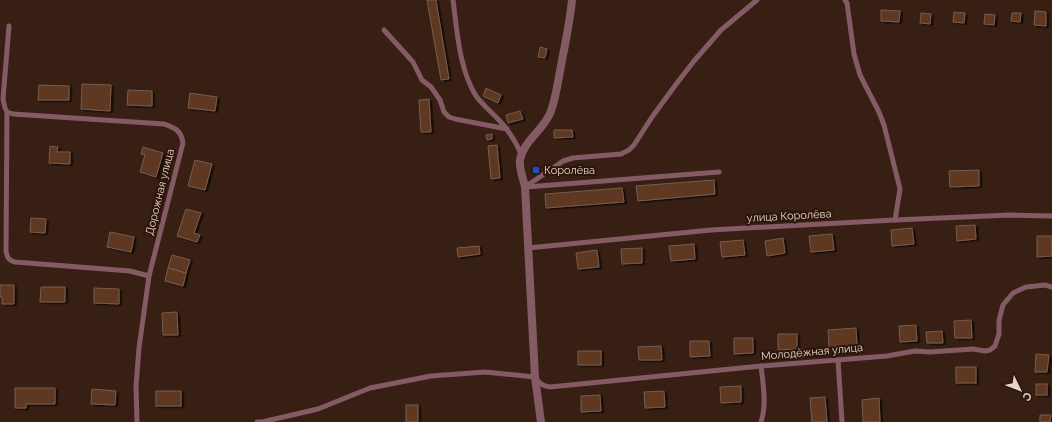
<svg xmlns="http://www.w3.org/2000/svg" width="1052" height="422" font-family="Raleway,sans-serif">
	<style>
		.building { fill: #5e3723; stroke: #795c4f; filter: url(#shadow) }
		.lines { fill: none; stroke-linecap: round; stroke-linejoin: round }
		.lane { stroke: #845a64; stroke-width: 5 }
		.street { stroke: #845a64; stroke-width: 8 }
		.transit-dot { fill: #1a4fb4; stroke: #2c1509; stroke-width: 1.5 }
		.labels { text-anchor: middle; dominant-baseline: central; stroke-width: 4; stroke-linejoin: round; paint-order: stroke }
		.poi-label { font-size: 11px; fill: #e4d4cc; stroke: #2c1509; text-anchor: start }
		.street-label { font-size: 11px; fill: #e4d4cc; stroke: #2c1509 }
	</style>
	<defs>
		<filter id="shadow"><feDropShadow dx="2.5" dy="1.5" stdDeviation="0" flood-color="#0009"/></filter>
	</defs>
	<rect width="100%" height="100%" fill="#371f13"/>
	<!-- building -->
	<g class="building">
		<path d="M427 0H436L449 79 441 80Z"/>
		<path d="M881 10 900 11 899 22 881 21Z"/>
		<path d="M1035 11 1046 12V26L1034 25Z"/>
		<path d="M954 12 965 13 964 23 953 22Z"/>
		<path d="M921 13 931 14 930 24 920 23Z"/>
		<path d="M1012 13H1021L1020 22 1011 21Z"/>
		<path d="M985 14 995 15 994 25 984 24Z"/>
		<path d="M540 47 547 49 545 58 538 57Z"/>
		<path d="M82 84 111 85 110 111 81 109Z"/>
		<path d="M39 85 69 86V100H38Z"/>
		<path d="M486 88 501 95 498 103 483 96Z"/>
		<path d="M128 90 152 91V106L127 105Z"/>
		<path d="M190 93 217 97 215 111 188 108Z"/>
		<path d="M429 99 431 132H421L419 100Z"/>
		<path d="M520 111 523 119 508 123 506 115Z"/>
		<path d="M554 130H572L573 137 554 138Z"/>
		<path d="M492 134V139L487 140 486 135Z"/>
		<path d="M497 145 500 178 491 179 488 146Z"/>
		<path d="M50 146 58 147 57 152H70V164L49 163Z"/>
		<path d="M143 147 163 153 156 177 140 172 145 155 141 154Z"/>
		<path d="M195 160 212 164 205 190 188 186Z"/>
		<path d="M979 170V186L950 187 949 171Z"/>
		<path d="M714 180 715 194 638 201 636 186Z"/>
		<path d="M622 188 624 202 546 208 545 194Z"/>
		<path d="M186 209 201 213 194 233 200 235 197 242 177 236Z"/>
		<path d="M31 218 46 219 45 233 30 232Z"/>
		<path d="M975 225 976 239 957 241 956 226Z"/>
		<path d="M912 228 914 244 892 246 891 230Z"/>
		<path d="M110 232 134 237 131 252 107 247Z"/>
		<path d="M832 234 834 250 811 252 809 236Z"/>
		<path d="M1037 236H1052V256L1037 257Z"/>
		<path d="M783 238 785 253 767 256 765 241Z"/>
		<path d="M743 240 745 255 722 257 720 242Z"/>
		<path d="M694 244 695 259 671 261 669 246Z"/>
		<path d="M479 246 480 254 458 257 457 248Z"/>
		<path d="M642 248V263L622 264 621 249Z"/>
		<path d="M597 250 599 267 578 269 576 253Z"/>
		<path d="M172 255 190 260 186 273 168 268Z"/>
		<path d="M168 268 186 273 183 286 165 281Z"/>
		<path d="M0 285H14V304H2V297H0Z"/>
		<path d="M41 287H65V302H40Z"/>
		<path d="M94 288 119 289V304L94 303Z"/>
		<path d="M177 312 178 335H163L162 313Z"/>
		<path d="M971 320 972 338H955L954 321Z"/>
		<path d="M916 325 917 341 900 342 899 326Z"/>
		<path d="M856 328 857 345 829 347 828 330Z"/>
		<path d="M942 331 943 343H927L926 332Z"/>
		<path d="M778 334H797V349L778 350Z"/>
		<path d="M734 338H753V353L734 354Z"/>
		<path d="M690 341H709L710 356 690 357Z"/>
		<path d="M661 346 662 360H639L638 347Z"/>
		<rect x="578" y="351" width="23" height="14"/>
		<path d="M1036 354 1049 355 1047 372H1035Z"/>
		<rect x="956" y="367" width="20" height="16"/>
		<rect x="1036" y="384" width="11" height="11"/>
		<path d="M741 386V402L721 403 720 387Z"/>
		<path d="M15 388H55V404H26V408H15Z"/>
		<path d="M92 389 116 391 115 405 91 404Z"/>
		<rect x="156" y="391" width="25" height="15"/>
		<path d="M664 391 665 407 645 408 644 392Z"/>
		<path d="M600 395 601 411 581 412V396Z"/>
		<path d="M825 397 827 422H812L810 398Z"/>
		<path d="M879 398 880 422H863L862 400Z"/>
		<rect x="406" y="405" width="12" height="17"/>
		<path d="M1040 415H1051L1050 422H1040Z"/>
	</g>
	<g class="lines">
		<!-- lane -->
		<g class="lane">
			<path d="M453 0C457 30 459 69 476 96 482 104 490 111 497 118 508 129 515 140 521 154"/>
			<path d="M845 0 847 3 854 54 860 75 879 112 884 125 900 189 895 220"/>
			<path d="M9 26 3 99 5 108 7 112 13 114 164 124C175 128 181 130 183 143L149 276 139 348 136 386 137 422"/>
			<path d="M384 30 413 62 422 80 431 87 440 100 444 112 449 117 455 119 507 129"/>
			<path d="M7 112 6 251C7 257 8 260 15 262L130 271 149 276"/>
			<path d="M525 187 563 161 573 158 621 154 629 150 634 145 652 117 677 83 694 61 721 30 757 0"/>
			<path d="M526 187 719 172"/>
			<path d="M528 248 711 230 895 220 1010 215 1052 216"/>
			<path d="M838 360 842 422"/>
			<path d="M761 366C763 384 767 404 761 422"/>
			<path d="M257 422H262L318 409 370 388 431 376 485 372 535 377C539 383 542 386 550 387L761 366 887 356 915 351 930 352 973 349 985 351 990 350 995 346 999 334V320L1003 305 1013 293 1026 287 1045 285 1052 287"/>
		</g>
		<!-- street -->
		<path class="street" d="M541 422 535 377 525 187C523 178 519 168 520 160 523 141 545 129 551 111 556 97 558 81 561 66 565 44 570 22 572 0"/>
	</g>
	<!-- markers -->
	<rect class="transit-dot" x="532" y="166" width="8" height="8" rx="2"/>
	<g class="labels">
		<!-- poi labels -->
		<g class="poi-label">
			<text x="544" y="170">Королёва</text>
		</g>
		<!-- street labels -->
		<g class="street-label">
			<text transform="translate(160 192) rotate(-76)">Дорожная улица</text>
			<text transform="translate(789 216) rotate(-3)">улица Королёва</text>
			<text transform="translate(812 352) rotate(-5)">Молодёжная улица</text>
		</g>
	</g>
	<!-- north arrow -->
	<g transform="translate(1020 390) rotate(133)" stroke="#2c1509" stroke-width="3" paint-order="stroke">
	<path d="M0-3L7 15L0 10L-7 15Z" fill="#e4d4cc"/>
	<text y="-6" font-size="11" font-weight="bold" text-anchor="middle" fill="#e4d4cc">С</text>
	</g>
</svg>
